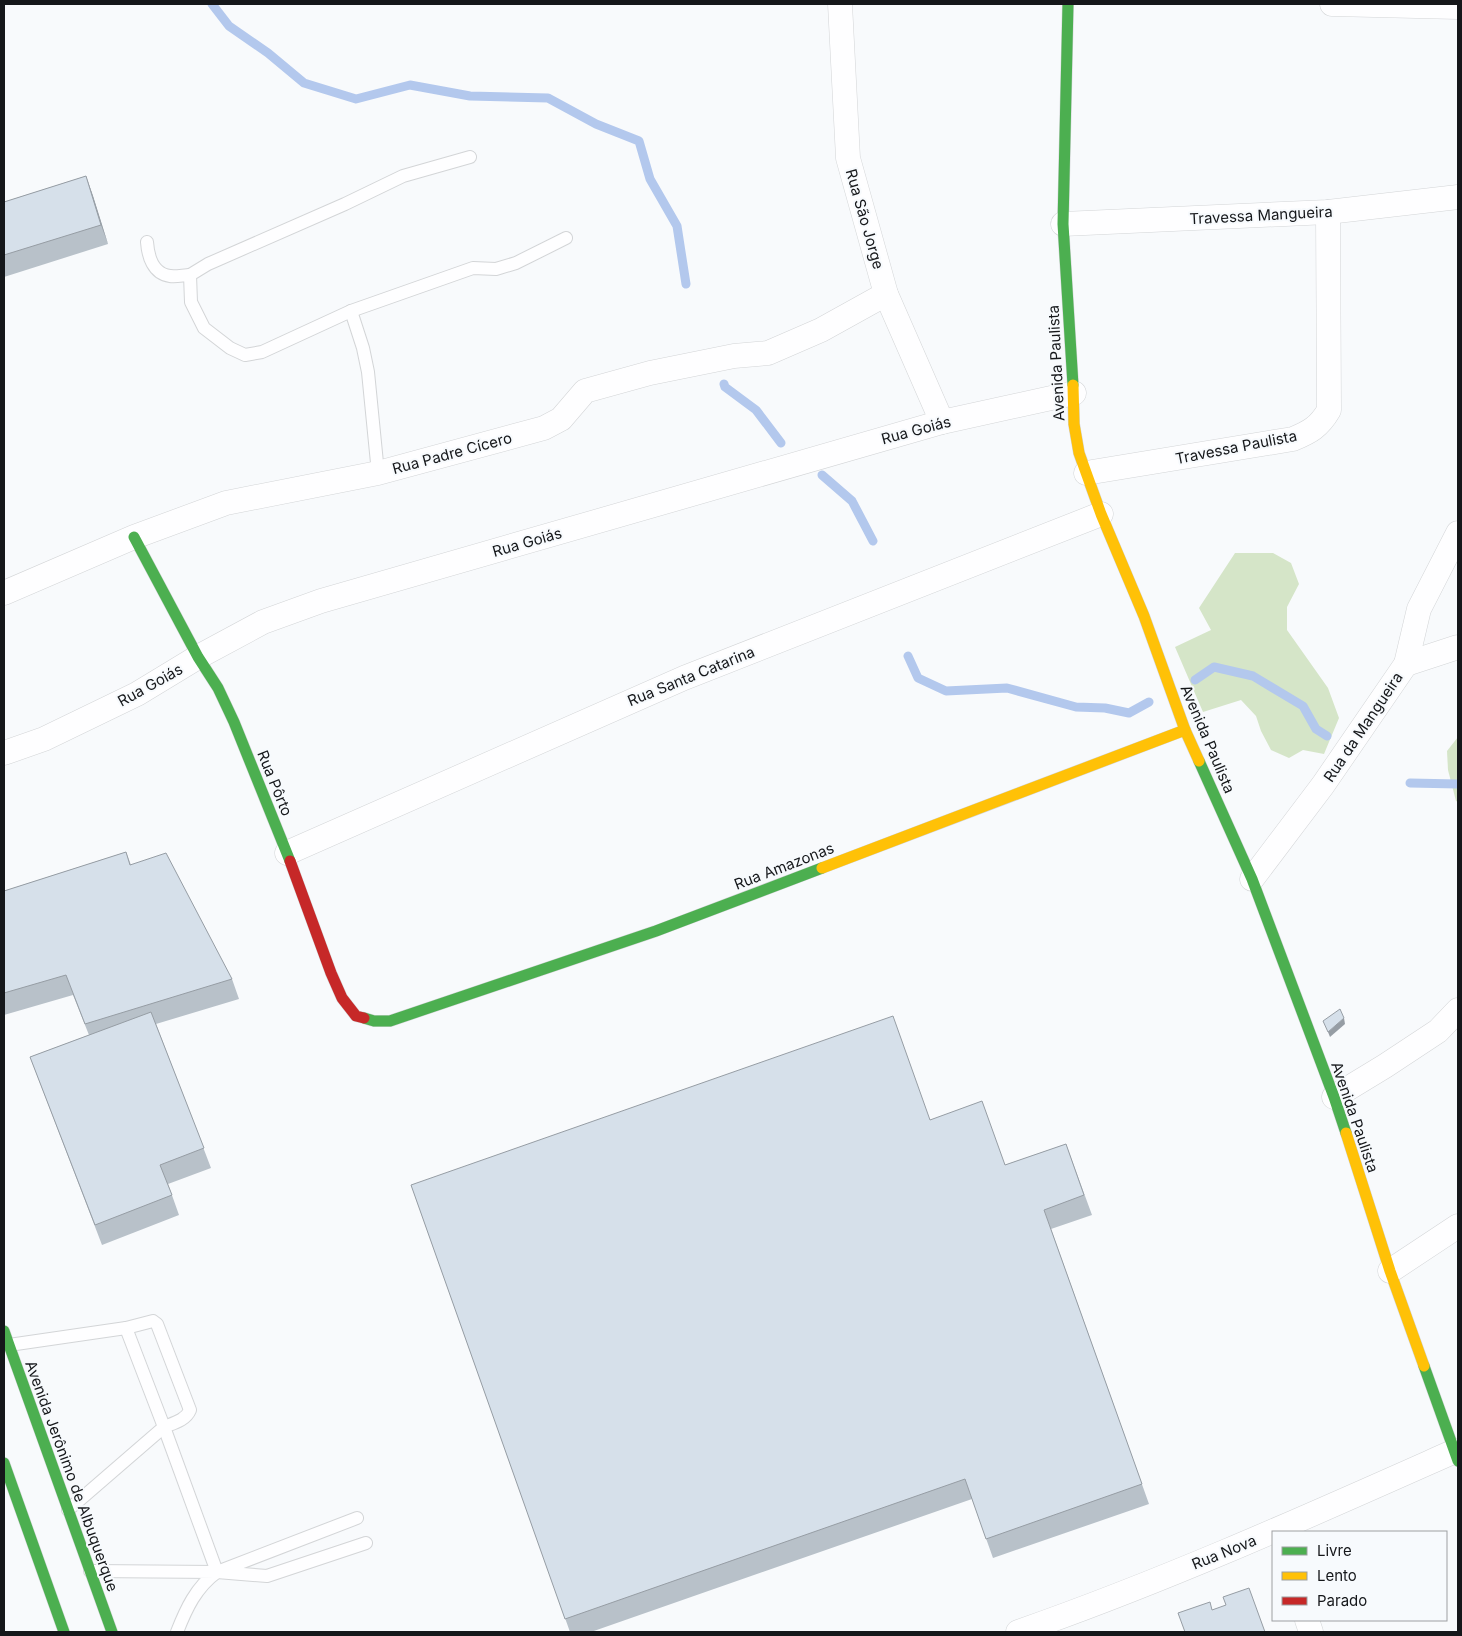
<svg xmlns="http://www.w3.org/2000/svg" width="1462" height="1636" font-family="Inter,sans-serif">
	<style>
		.green { fill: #d5e5c8 }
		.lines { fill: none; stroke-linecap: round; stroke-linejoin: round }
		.stream { stroke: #b3c8ed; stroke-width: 9 }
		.lane-casing { stroke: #d3d5d7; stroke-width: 14 }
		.street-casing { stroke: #d3d5d7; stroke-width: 25 }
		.fast-casing { stroke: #d3d5d7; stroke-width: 12 }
		.slow-casing { stroke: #d3d5d7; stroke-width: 12 }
		.jam-casing { stroke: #d3d5d7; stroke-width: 12 }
		.lane { stroke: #fefeff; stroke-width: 12 }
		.street { stroke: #fefeff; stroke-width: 24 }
		.fast { stroke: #4caf50; stroke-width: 11 }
		.slow { stroke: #ffc107; stroke-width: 11 }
		.jam { stroke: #c62828; stroke-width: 11 }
		.wall { fill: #b8c1c9 }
		.shaded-wall { fill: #969da4 }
		.building { fill: #d6e0ea; stroke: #969da4 }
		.labels { text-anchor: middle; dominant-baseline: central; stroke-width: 4; stroke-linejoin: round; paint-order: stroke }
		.street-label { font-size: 15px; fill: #15171a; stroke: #f7fafd }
	</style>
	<rect width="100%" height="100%" fill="#f8fafc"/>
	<!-- green -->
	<g class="green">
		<path d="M1235 553H1273L1291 563 1299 584 1287 607V630L1328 688 1339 718 1324 754 1303 750 1289 758 1271 750 1261 731 1256 716 1241 700 1203 712 1175 647 1211 630 1199 608Z"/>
		<path d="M1458 737V802L1456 801 1448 770 1447 751Z"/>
	</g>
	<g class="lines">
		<!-- stream -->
		<g class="stream">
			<path d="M212 4 229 26 268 53 304 83 356 99 410 85 470 96 548 98 596 124 639 141 650 179 677 226 686 284"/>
			<path d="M724 384 725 387 756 410 781 443"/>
			<path d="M822 475 852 501 873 541"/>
			<path d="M908 656 918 678 946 691 1007 688 1076 707 1105 708 1129 713 1149 702"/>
			<path d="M1195 680 1214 667 1253 676 1303 706 1316 729 1327 736"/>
			<path d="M1410 783 1458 784"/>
		</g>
		<defs>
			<g id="lane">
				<path d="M470 157 403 176 345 204 208 264 190 275 191 302 204 328 230 348 245 355 262 352 351 311 473 268 496 269 516 263 566 238"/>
				<path d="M147 242C148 256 153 274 170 276 176 277 184 275 190 275"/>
				<path d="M351 311 363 348 368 372 378 473"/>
				<path d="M126 1328 153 1321 157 1324 190 1410C186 1420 174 1423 164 1427L217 1572"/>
				<path d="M9 1345 126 1328 164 1427 68 1510"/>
				<path d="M222 1570 357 1518"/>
				<path d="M90 1571 217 1572C196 1587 186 1609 177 1632"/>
				<path d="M217 1572 267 1576 366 1543"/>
			</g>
			<g id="street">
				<path d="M840 4 848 158 886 294 942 422"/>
				<path d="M1332 4 1458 7"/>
				<path d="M1063 224 1328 212 1458 197"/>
				<path d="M1086 473 1293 439C1310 432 1319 427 1329 410L1328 212"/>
				<path d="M4 593 134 537 226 503 378 473 544 428 561 419 585 391 650 373 734 356 768 353 821 330 886 294"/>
				<path d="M1406 664 1458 647"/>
				<path d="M4 753 44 739 137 694 198 657 263 622 321 601 942 422 1074 393"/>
				<path d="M287 853 684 678 1101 514"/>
				<path d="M1252 879 1323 785 1406 664 1419 609 1458 533"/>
				<path d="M1334 1097 1385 1066 1438 1031 1458 1010"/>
				<path d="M1390 1271 1458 1226"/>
				<path d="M1307 1620 1311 1632"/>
				<path d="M1018 1632C1167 1580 1311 1515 1455 1451"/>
			</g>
			<g id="fast">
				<path d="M1068 4 1063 224 1073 385"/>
				<path d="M134 537 198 657 218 688 234 722 290 861"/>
				<path d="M1199 761 1252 879 1334 1097 1346 1133"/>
				<path d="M364 1018 374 1021H390L656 931 822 868"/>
				<path d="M4 1331 112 1632"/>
				<path d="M1424 1366 1458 1461"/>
				<path d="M4 1463 64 1632"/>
			</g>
			<g id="slow">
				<path d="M1073 385 1074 424 1079 453 1101 514 1144 616 1185 730 1199 761"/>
				<path d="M822 868 1185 730"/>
				<path d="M1346 1133 1390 1271 1424 1366"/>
			</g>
			<path id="jam" d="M290 861 331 973 342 998 356 1016 364 1018"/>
		</defs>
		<!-- lane casing -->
		<use href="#lane" class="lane-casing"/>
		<!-- street casing -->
		<use href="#street" class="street-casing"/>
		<!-- fast casing -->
		<use href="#fast" class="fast-casing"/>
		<!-- slow casing -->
		<use href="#slow" class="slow-casing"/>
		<!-- jam casing -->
		<use href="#jam" class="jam-casing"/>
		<!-- lane -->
		<use href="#lane" class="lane"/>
		<!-- street -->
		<use href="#street" class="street"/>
		<!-- fast -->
		<use href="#fast" class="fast"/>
		<!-- slow -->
		<use href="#slow" class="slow"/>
		<!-- jam -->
		<use href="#jam" class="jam"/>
	</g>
	<!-- wall -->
	<g class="wall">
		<path d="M86 176 93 196 108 244 4 277V202Z"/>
		<path d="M126 852 131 865 232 979 239 999 156 1024 211 1168 168 1184 179 1215 102 1245 30 1057 89 1035 73 995 4 1015V891Z"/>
		<path d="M930 1120 1005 1165 1066 1144 1092 1215 1051 1229 1149 1504 993 1558 972 1499 591 1632H570L411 1185Z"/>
	</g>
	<!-- shaded-wall -->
	<g class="shaded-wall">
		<path d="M86 176 93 196 108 244 101 225Z"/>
		<path d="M1344 1018 1345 1024 1330 1037 1328 1032Z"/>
	</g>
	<!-- building -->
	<g class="building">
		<path d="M86 176 101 225 4 255V202Z"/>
		<path d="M126 852 130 865 166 853 232 979 85 1024 66 975 4 993V891Z"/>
		<path d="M1340 1009 1344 1018 1328 1032 1323 1021Z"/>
		<path d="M151 1012 204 1148 160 1165 172 1195 95 1225 30 1057Z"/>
		<path d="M893 1016 930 1120 982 1101 1005 1165 1066 1144 1084 1195 1044 1210 1142 1484 986 1539 965 1479 565 1619 411 1185Z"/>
		<path d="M1249 1588 1265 1632H1185L1178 1613 1210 1602 1212 1610 1226 1605 1223 1597Z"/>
	</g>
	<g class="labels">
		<!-- street labels -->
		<g class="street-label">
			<text transform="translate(1261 215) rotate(-3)">Travessa Mangueira</text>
			<text transform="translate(865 219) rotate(74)">Rua São Jorge</text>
			<text transform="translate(1056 363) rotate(-93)">Avenida Paulista</text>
			<text transform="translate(916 430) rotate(-15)">Rua Goiás</text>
			<text transform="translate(1236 447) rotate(-11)">Travessa Paulista</text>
			<text transform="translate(452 453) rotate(-15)">Rua Padre Cícero</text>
			<text transform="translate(527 542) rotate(-16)">Rua Goiás</text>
			<text transform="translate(691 676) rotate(-22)">Rua Santa Catarina</text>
			<text transform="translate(150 685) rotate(-29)">Rua Goiás</text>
			<text transform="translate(1363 727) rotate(-56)">Rua da Mangueira</text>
			<text transform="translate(1208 739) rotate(67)">Avenida Paulista</text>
			<text transform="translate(275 783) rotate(68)">Rua Pôrto</text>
			<text transform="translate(784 866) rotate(-21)">Rua Amazonas</text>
			<text transform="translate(1355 1117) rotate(71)">Avenida Paulista</text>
			<text transform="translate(72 1476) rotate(70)">Avenida Jerônimo de Albuquerque</text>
			<text transform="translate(1224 1552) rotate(-22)">Rua Nova</text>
		</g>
	</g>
	<!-- border -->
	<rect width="1462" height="1636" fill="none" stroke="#15171a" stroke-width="10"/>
	<!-- legend -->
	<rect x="1272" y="1531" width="175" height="90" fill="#f7fafd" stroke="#9d9fa2"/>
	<rect x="1282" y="1547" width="25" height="8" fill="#4caf50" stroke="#9d9fa2"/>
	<text x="1317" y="1556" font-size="15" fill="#15171a">Livre</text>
	<rect x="1282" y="1572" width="25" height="8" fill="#ffc107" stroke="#9d9fa2"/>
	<text x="1317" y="1581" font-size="15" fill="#15171a">Lento</text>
	<rect x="1282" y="1597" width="25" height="8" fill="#c62828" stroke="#9d9fa2"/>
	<text x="1317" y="1606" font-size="15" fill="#15171a">Parado</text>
</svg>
